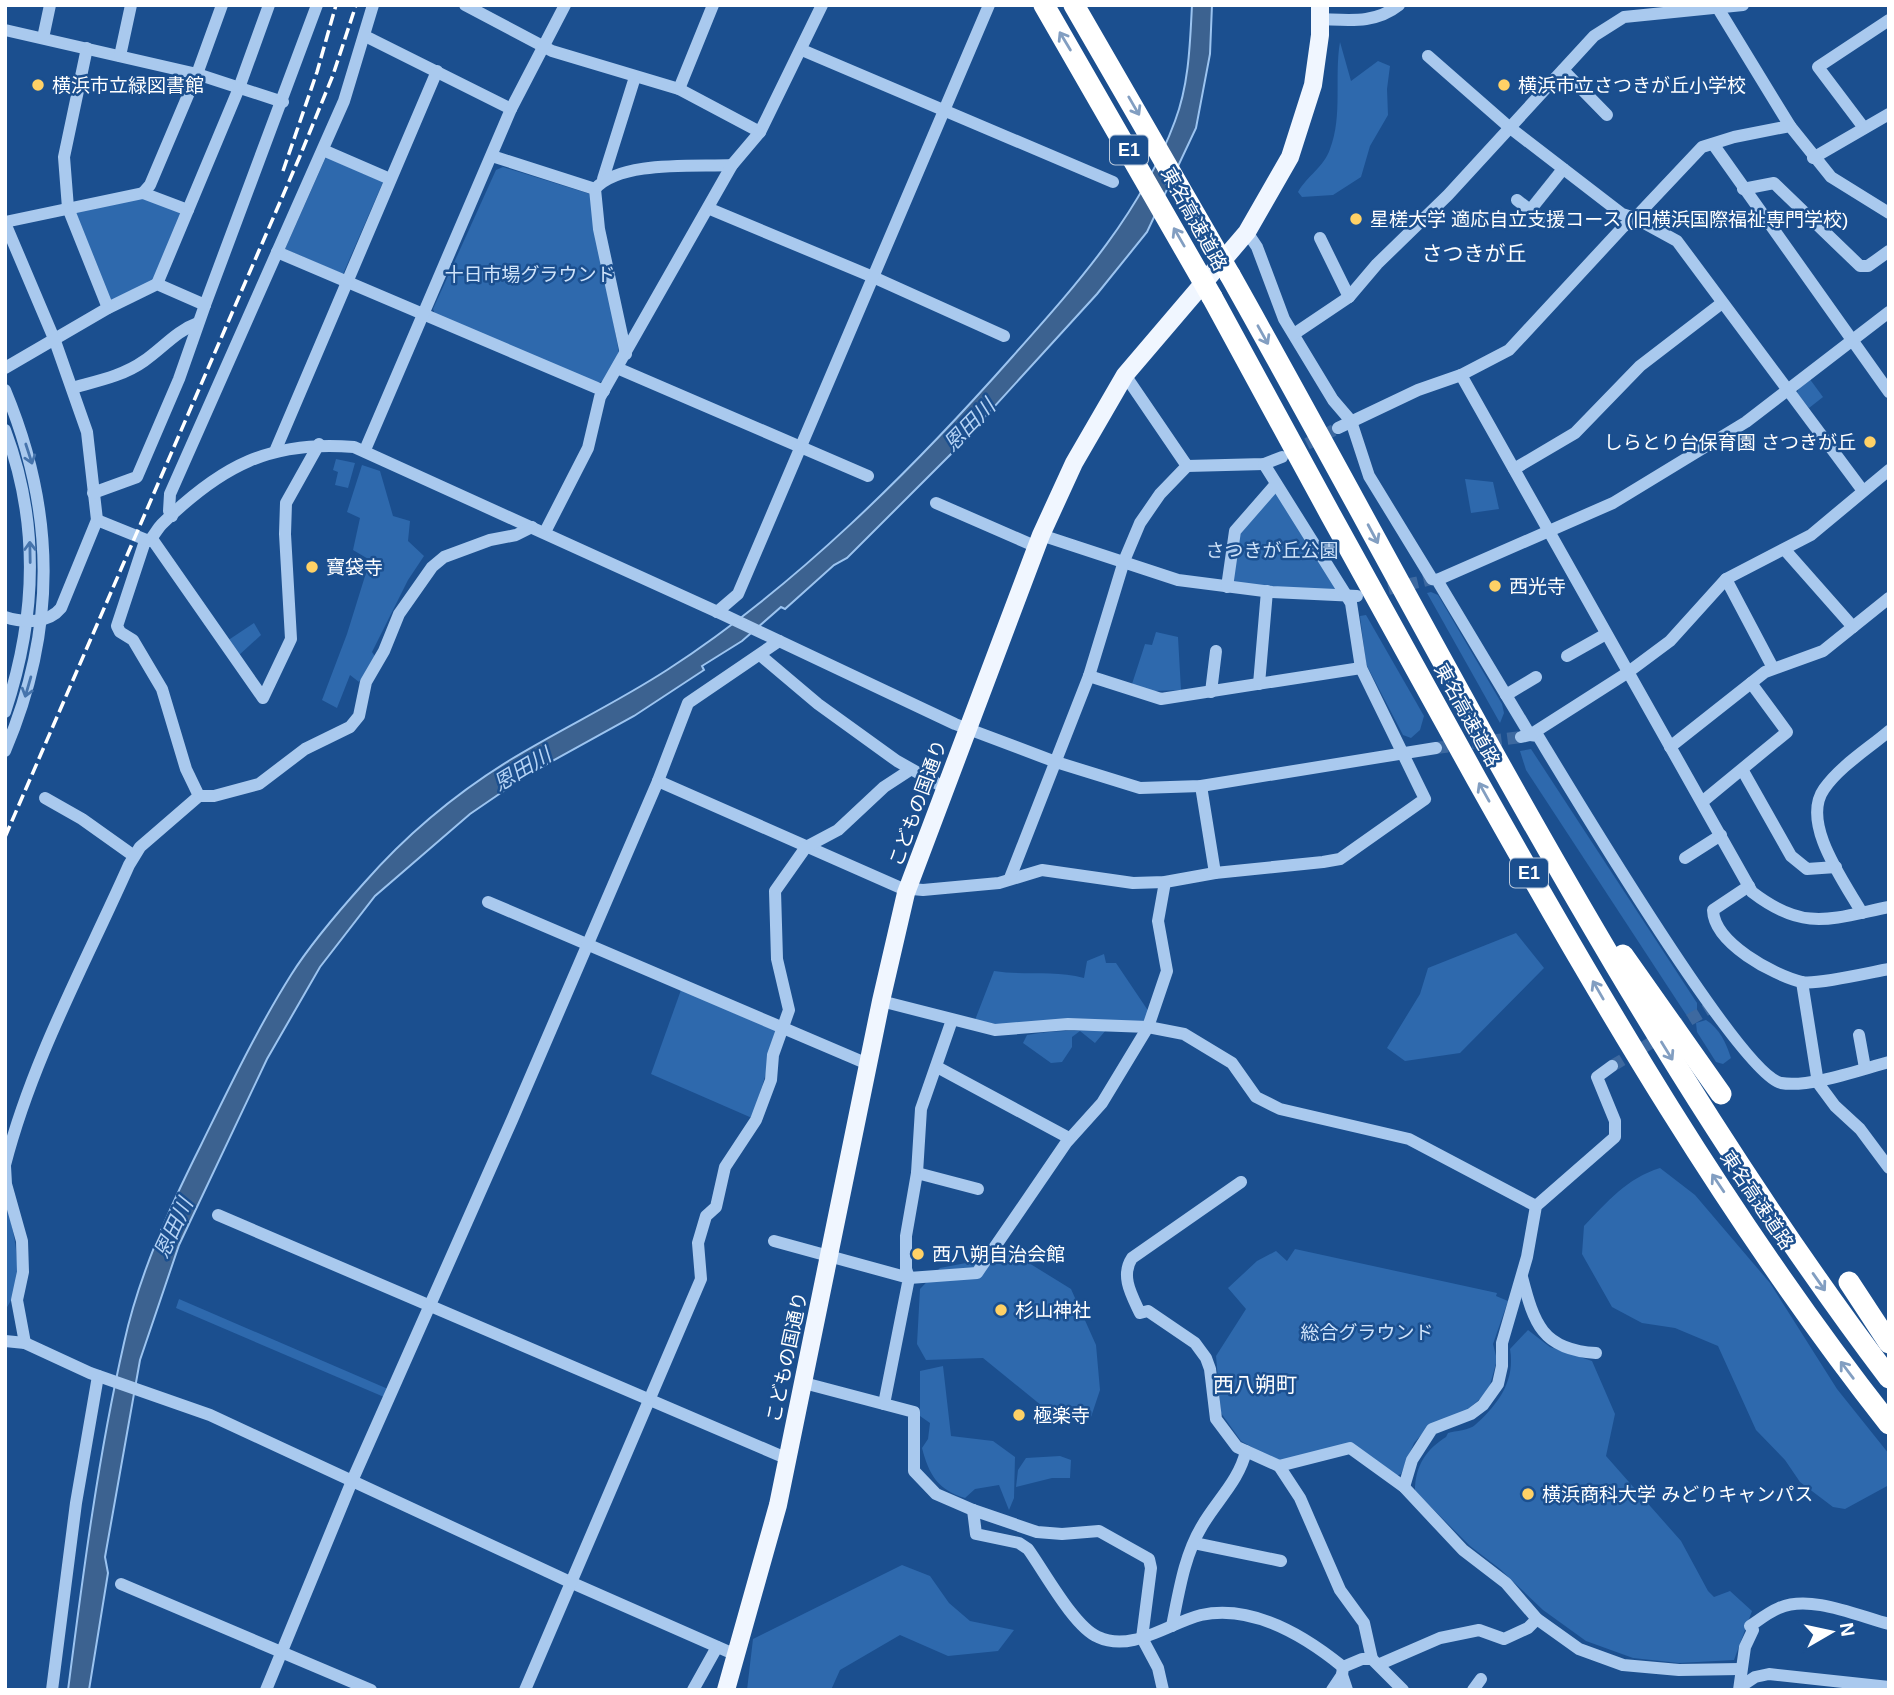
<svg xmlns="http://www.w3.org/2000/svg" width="1894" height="1695" font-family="Helvetica,'Noto Sans JP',sans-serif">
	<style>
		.green { fill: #2e69ad }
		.water { fill: #3c6290; stroke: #9cc4f0; stroke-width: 2 }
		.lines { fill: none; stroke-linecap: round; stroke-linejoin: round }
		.minor-tunnel { stroke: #3d69a0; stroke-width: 12; stroke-dasharray: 12 6; stroke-linecap: butt }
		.minor { stroke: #a9c9ee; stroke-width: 12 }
		.major { stroke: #f0f6ff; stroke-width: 18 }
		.highway { stroke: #fff; stroke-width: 21 }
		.rail { stroke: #fff; stroke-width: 3.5; stroke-dasharray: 12 5; stroke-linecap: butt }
		.highway-bridge { stroke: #fff; stroke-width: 21 }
		.oneway { stroke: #829ec1 }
		.oneway2 { stroke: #4674ac }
		.poi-dot { fill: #ffd166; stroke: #1b4f8f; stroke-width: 2.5 }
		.labels { text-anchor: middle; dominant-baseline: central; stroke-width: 5; stroke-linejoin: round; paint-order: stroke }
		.shield { fill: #1b4f8f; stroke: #bbcadd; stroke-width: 2 }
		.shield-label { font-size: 18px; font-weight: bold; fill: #fff }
		.poi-label { font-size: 19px; fill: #fff; stroke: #1b4f8f; text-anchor: start }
		.street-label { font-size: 19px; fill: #fff; stroke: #1b4f8f }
		.park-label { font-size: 19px; fill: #cfe3fa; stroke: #1b4f8f }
		.neighbourhood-label { font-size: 21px; fill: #fff; stroke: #1b4f8f }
		.water-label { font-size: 21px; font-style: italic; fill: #b5d3f5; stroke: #1b4f8f }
	</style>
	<rect width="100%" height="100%" fill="#1b4f8f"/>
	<!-- green -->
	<g class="green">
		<path d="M1340 42 1351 81 1378 61 1390 66 1387 89 1388 115 1370 146 1361 177 1333 195 1302 197 1298 192C1307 176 1324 167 1330 149 1343 116 1334 77 1340 42Z"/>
		<path d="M326 157 383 182 343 274 285 249Z"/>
		<path d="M503 167 590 194 619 353 603 381 597 383 435 314 433 309 496 170Z"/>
		<path d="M146 197 183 210 154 282 110 302 75 212Z"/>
		<path d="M1809 378 1823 397 1809 408 1797 393 1799 387Z"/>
		<path d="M336 459 355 463 348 488 335 485 338 472 333 470Z"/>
		<path d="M362 465 380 471 393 516 410 521 408 541 424 556 408 580 372 652 376 658 359 682 350 675 337 708 322 700 347 634 370 560 353 550 360 518 347 512Z"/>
		<path d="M1465 479 1493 482 1499 509 1471 513Z"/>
		<path d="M1277 491 1340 591 1230 584 1238 532Z"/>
		<path d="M1431 592 1438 595 1502 704 1504 713 1500 723 1427 593Z"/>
		<path d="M1366 615 1424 716 1420 730 1411 738 1403 735 1366 664 1360 616Z"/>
		<path d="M254 623 261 635 238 656 227 641Z"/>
		<path d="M1156 632 1178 637 1181 690 1153 691 1132 684 1145 644 1152 645Z"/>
		<path d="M1531 749 1697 1003V1009L1687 1016 1526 770 1520 751Z"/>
		<path d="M1516 933 1544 968 1460 1053 1405 1061 1387 1048 1420 994 1428 968Z"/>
		<path d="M1104 954 1106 963H1116L1149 1012 1146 1022 1006 1026 975 1020 994 971C1025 976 1054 970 1084 978L1087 961Z"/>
		<path d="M681 990 779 1032 752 1118 651 1074Z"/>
		<path d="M1706 1020C1720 1029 1726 1043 1731 1058L1723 1064 1716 1062 1697 1032 1696 1023Z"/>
		<path d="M1106 1030 1095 1043 1080 1031 1072 1037V1047L1062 1062 1051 1063 1023 1043 1027 1035C1053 1030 1079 1031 1106 1030Z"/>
		<path d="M1660 1168 1695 1195 1770 1283 1837 1389 1889 1454V1485L1845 1509 1833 1507 1800 1482 1785 1460 1756 1430 1718 1346 1675 1328 1642 1323 1612 1307 1582 1254 1584 1226C1607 1202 1627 1178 1660 1168Z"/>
		<path d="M5 1200C14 1231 27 1282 5 1310Z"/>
		<path d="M1295 1249 1497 1293 1496 1296 1508 1301 1493 1344 1497 1360 1488 1392 1466 1411 1429 1426 1414 1443 1401 1474 1391 1478 1347 1448 1276 1461 1241 1441 1221 1413 1216 1356 1246 1309 1228 1288 1257 1261 1276 1251 1287 1261Z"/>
		<path d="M1018 1253 1024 1260 1071 1289 1096 1345 1100 1390 1091 1417 1058 1419 983 1358 926 1360 917 1344 920 1289 940 1268Z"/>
		<path d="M179 1299 388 1389 384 1397 176 1308Z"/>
		<path d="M1528 1330 1550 1347 1592 1361 1615 1414 1606 1456 1681 1541 1708 1591 1714 1597 1730 1591 1752 1611 1734 1660 1679 1663 1633 1658 1586 1641 1543 1610 1500 1569 1470 1546 1415 1491C1415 1465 1427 1449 1446 1437L1448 1433C1455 1431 1470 1430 1475 1425 1495 1407 1516 1383 1510 1349Z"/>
		<path d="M943 1366 951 1436 993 1441 1015 1457 1014 1498 1009 1510 999 1485 975 1489 965 1498C938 1490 929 1475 922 1448L928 1439 930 1423 920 1416V1371Z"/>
		<path d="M1060 1456 1071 1460 1070 1478H1052L1016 1487 1018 1470 1026 1458Z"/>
		<path d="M902 1565 930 1576 949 1603 970 1621 1014 1630 998 1651 948 1656 900 1635 840 1670 831 1690H747L753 1639Z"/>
	</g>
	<!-- water -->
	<path class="water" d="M1192 5H1212L1210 54 1196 128 1147 232 1097 294 952 453 847 558 834 565 785 609 781 607 742 641 702 666 704 670 634 716 527 775 470 814 375 896 320 967 267 1059 179 1245 140 1360 105 1557 108 1573 89 1690H68C83 1574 98 1457 124 1343 139 1274 170 1207 201 1145 229 1088 257 1029 291 975 311 943 338 912 364 883 406 835 455 794 510 760 561 729 616 703 667 670 795 587 912 470 1013 356 1077 284 1141 213 1175 121 1189 84 1190 44 1192 5Z"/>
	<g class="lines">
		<!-- minor-tunnel -->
		<g class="minor-tunnel">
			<path d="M1291 452 1338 428"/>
			<path d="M1371 593 1432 579"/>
			<path d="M1436 748 1521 737"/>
			<path d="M1612 1066 1711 1007"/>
		</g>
		<!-- minor -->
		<g class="minor">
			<path d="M465 5 552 51 679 89 760 132"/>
			<path d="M1716 5 1790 126"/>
			<path d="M1321 19C1349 20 1375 24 1399 5"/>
			<path d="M5 30 197 74 283 102"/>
			<path d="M365 36 511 109"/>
			<path d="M43 38 50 5"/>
			<path d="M87 48 64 157 68 208 108 308"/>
			<path d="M802 50 1113 182"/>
			<path d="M120 56 131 5"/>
			<path d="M1428 56 1509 127 1622 214 1635 218 1677 241 1863 491"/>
			<path d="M1563 70 1607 115"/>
			<path d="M679 89 713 5"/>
			<path d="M1864 128 1818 67 1889 20"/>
			<path d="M1713 144 1889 392"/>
			<path d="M323 150 390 179"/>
			<path d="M492 156 595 189"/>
			<path d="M1813 158 1889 114"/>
			<path d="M603 179 635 77"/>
			<path d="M1743 189 1774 183 1860 266H1868L1889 251"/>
			<path d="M143 193 150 185 197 74 222 5"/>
			<path d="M1517 200 1540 218"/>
			<path d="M710 209 873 277 1004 336"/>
			<path d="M1531 209 1563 169"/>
			<path d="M5 222 143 193 188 210"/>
			<path d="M5 223 55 341 87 432 97 520"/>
			<path d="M1247 232 1257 247 1284 319 1333 400 1351 421 1369 476 1432 579 1437 580 1530 735 1538 736C1569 787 1740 1074 1781 1083 1809 1088 1859 1070 1889 1062"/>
			<path d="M1320 238 1349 297"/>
			<path d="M277 252 604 391"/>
			<path d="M157 284 239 88 269 5"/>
			<path d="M1294 334 1349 297 1377 264 1448 195 1594 36 1624 17 1743 5"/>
			<path d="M626 354 599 229 595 189C620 160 696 167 732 165"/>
			<path d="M5 368 108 308 157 284 205 305 317 5"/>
			<path d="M617 368 868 476"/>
			<path d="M1125 375 1187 466 1264 464 1282 457"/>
			<path d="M1461 375 1752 892C1804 932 1830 919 1889 907"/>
			<path d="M72 388C97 381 123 376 144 361 163 348 176 331 198 323"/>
			<path d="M5 390C56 512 57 629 5 751"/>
			<path d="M1338 428 1418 390 1461 375 1509 350 1623 227 1635 218 1702 147 1734 137 1790 126 1831 177 1889 213"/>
			<path d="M5 430C40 523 36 619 5 712"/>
			<path d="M276 449 437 71"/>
			<path d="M365 450 511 109 565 5"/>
			<path d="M1514 469 1575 433 1640 366 1722 303"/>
			<path d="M93 493 137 477 179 379 205 305"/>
			<path d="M936 503 1037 547"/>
			<path d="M172 516 169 511 170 494 344 101 373 5"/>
			<path d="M545 532 588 448 600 397 732 165 760 132 822 5"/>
			<path d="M1041 535 1178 580 1272 592 1357 596"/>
			<path d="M152 539 263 698 291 639 285 534 286 503 319 444"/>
			<path d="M145 541 117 626 120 632 133 640 162 689 186 769 199 796"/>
			<path d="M1785 550 1853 627"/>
			<path d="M1726 579 1773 668"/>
			<path d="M1437 580 1613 503 1746 422 1889 312"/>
			<path d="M1227 587 1235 531 1276 484"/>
			<path d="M717 612 738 594 989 5"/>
			<path d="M5 617C24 623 48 624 61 608L97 520 149 541C154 536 157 529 162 524 221 466 270 440 354 447L722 614 955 724 1056 762 1140 788 1201 786 1436 748"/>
			<path d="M760 655 818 704 897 761 945 788"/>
			<path d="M1567 656 1606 634"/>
			<path d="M1089 676 1161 699 1361 668"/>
			<path d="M1259 684 1267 591"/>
			<path d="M1211 692 1216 651"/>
			<path d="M1506 695 1536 677"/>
			<path d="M1521 737 1530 735 1627 673 1670 641 1726 579 1811 535 1889 470"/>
			<path d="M1670 747 1765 672 1823 651 1889 598"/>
			<path d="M1743 771 1791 856 1807 869 1836 867"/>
			<path d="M658 781 901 888 923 890 999 883 1042 870 1133 883 1165 882 1215 873 1323 862 1340 859 1425 799 1361 668 1351 603 1264 464"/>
			<path d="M1201 786 1215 873"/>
			<path d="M45 798 82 819 134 856"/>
			<path d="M1702 802 1787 732 1751 683"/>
			<path d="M1685 858 1721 835"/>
			<path d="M1010 878 1089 676 1124 561 1140 523 1160 494 1187 466"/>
			<path d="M1749 886 1713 910C1714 943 1773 975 1802 982 1816 985 1872 972 1889 969"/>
			<path d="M488 902 870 1065"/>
			<path d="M1862 913C1845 883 1800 823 1824 789 1840 766 1868 749 1889 731"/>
			<path d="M1802 982 1818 1083 1835 1106 1860 1129 1889 1168"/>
			<path d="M881 1001 995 1030 1068 1024 1148 1027 1184 1034 1232 1063 1256 1097 1280 1109 1409 1139 1536 1206"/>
			<path d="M952 1020 921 1109 917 1173 906 1236V1269L909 1278 977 1273 1066 1143 1102 1103 1148 1027 1167 971 1158 921 1165 882"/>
			<path d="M1859 1035 1865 1068"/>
			<path d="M937 1067 1069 1138"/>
			<path d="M5 1165C32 1060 85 964 129 865L140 847 199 796H214L259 784 305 749 350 727 359 716 366 682 384 651 399 614 432 567 444 557 490 540 516 535 532 527"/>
			<path d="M5 1166 6 1184 22 1241 23 1272 17 1300 25 1343"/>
			<path d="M917 1173 978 1189"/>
			<path d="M1241 1182 1132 1258C1120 1276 1132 1296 1140 1313L1148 1311 1195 1343 1206 1358 1210 1369 1216 1419 1237 1447 1279 1466 1300 1498 1340 1590 1364 1623 1372 1659"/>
			<path d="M218 1215 788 1459"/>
			<path d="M774 1241 909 1278 884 1404"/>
			<path d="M1522 1277C1534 1323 1542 1350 1596 1353"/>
			<path d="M5 1341 25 1343 90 1373 210 1415 570 1582 736 1655"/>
			<path d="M804 1383 914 1412V1471L936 1494 973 1510 1037 1532 1062 1534 1099 1531 1149 1559 1151 1568 1142 1638 1158 1668 1163 1690"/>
			<path d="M1279 1466 1350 1448 1404 1487 1463 1550 1506 1583 1537 1619 1579 1649 1623 1665 1679 1670 1740 1669"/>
			<path d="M1404 1487 1412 1460 1432 1429 1471 1414 1483 1405 1498 1384 1502 1366V1343L1527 1257 1536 1206 1615 1137V1121L1597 1077 1612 1066"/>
			<path d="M973 1510 976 1534 1019 1543 1028 1549C1044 1571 1074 1627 1098 1637 1132 1653 1169 1623 1201 1615 1253 1604 1305 1636 1343 1667"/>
			<path d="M1194 1543 1281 1561"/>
			<path d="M121 1584 371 1690"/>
			<path d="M1172 1626C1179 1592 1184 1556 1202 1526 1217 1500 1239 1481 1246 1451"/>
			<path d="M1380 1664 1440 1638 1479 1630 1504 1639 1528 1628 1537 1619"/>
			<path d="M1342 1675 1347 1690"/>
			<path d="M1740 1687 1755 1677 1769 1674 1889 1687"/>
			<path d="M52 1690 76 1503 98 1376"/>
			<path d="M266 1690 352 1481 512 1120 658 781 688 703 779 641"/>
			<path d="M525 1690 701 1279 698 1243 706 1216 716 1207 725 1167 756 1120 771 1080 773 1055 789 1010 777 959 775 891 806 847 838 830 884 787 910 770"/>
			<path d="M693 1690 717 1647"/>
			<path d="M1332 1690 1342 1675 1343 1667 1362 1659H1372L1403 1690"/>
			<path d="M1473 1690 1481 1679"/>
			<path d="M1739 1690 1745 1647 1753 1630 1750 1626C1759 1620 1769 1612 1779 1608 1810 1594 1858 1616 1889 1624"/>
		</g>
		<!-- major -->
		<path class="major" d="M726 1690 778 1505 881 1001 906 893 1041 535 1074 463 1125 375 1247 232 1290 157 1313 85 1320 35V5"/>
		<!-- highway -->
		<g class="highway">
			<path d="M1230 275C1440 648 1630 1035 1889 1378"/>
			<path d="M1212 297C1299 458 1387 618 1476 778 1601 1001 1731 1223 1889 1424"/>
			<path d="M1623 955 1721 1094"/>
			<path d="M1849 1282 1889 1343"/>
		</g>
		<!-- rail -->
		<g class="rail">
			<path d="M283 171 317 72 336 5"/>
			<path d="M5 837 300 156 333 75 356 5"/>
		</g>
		<!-- highway-bridge -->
		<g class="highway-bridge">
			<path d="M1044 5 1212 297"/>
			<path d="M1074 5 1230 275"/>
		</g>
	</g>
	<!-- one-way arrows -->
	<defs><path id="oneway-shaft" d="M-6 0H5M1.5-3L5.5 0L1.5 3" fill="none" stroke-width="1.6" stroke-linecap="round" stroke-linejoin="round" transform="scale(1.75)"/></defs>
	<g class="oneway">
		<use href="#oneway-shaft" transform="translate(1065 41) rotate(-121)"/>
		<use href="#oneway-shaft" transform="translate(1134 106) rotate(60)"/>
		<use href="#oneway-shaft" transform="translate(1179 237) rotate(-120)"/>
		<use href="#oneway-shaft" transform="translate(1263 335) rotate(61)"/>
		<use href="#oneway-shaft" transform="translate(1373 534) rotate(62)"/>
		<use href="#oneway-shaft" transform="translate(1484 792) rotate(-119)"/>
		<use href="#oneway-shaft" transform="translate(1598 990) rotate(-120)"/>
		<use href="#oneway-shaft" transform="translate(1667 1051) rotate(58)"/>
		<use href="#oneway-shaft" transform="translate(1718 1183) rotate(-124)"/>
		<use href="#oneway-shaft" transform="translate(1819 1282) rotate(55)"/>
		<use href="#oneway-shaft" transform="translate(1847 1370) rotate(-127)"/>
	</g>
	<g class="oneway2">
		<use href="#oneway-shaft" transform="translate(29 454) rotate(72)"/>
		<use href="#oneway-shaft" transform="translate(30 552) rotate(-91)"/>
		<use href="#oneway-shaft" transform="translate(28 687) rotate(106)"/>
	</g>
	<!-- markers -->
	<g class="poi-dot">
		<circle cx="38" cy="85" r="7"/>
		<circle cx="1504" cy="85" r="7"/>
		<circle cx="1356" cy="219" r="7"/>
		<circle cx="1870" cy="442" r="7"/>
		<circle cx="312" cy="567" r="7"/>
		<circle cx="1495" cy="586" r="7"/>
		<circle cx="918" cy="1254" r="7"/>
		<circle cx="1001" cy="1310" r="7"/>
		<circle cx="1019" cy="1415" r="7"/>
		<circle cx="1528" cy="1494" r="7"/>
	</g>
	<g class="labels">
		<!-- shield labels -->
		<g class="shield">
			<rect x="1110" y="135.5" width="38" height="29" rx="5"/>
			<rect x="1510" y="858.5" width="38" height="29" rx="5"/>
		</g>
		<g class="shield-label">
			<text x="1129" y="150">E1</text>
			<text x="1529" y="873">E1</text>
		</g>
		<!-- poi labels -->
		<g class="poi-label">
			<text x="52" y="85">横浜市立緑図書館</text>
			<text x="1518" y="85">横浜市立さつきが丘小学校</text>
			<text x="1370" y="219">星槎大学 適応自立支援コース (旧横浜国際福祉専門学校)</text>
			<text x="1856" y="442" text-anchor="end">しらとり台保育園 さつきが丘</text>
			<text x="326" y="567">寶袋寺</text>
			<text x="1509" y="586">西光寺</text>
			<text x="932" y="1254">西八朔自治会館</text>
			<text x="1015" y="1310">杉山神社</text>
			<text x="1033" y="1415">極楽寺</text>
			<text x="1542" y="1494">横浜商科大学 みどりキャンパス</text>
		</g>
		<!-- street labels -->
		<g class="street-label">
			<text transform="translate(1194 219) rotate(61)">東名高速道路</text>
			<text transform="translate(1467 715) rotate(61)">東名高速道路</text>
			<text transform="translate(918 803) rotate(-70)">こどもの国通り</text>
			<text transform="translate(1757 1200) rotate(56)">東名高速道路</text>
			<text transform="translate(787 1357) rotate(-78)">こどもの国通り</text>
		</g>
		<!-- park labels -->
		<g class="park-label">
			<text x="530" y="274">十日市場グラウンド</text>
			<text x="1272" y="550">さつきが丘公園</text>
			<text x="1367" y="1332">総合グラウンド</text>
		</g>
		<!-- neighbourhood labels -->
		<g class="neighbourhood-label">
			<text x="1474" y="253">さつきが丘</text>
			<text x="1255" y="1384">西八朔町</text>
		</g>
		<!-- water labels -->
		<g class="water-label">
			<text transform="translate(969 425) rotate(-46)">恩田川</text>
			<text transform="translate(522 769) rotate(-31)">恩田川</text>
			<text transform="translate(173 1228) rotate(-65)">恩田川</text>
		</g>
	</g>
	<!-- border -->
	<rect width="1894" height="1695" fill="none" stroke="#ffffff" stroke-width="14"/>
	<!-- north arrow -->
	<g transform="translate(1831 1632) rotate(81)" stroke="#1b4f8f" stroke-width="5" paint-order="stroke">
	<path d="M0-5L12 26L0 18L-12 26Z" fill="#ffffff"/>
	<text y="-10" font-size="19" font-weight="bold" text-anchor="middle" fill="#ffffff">N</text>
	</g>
</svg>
